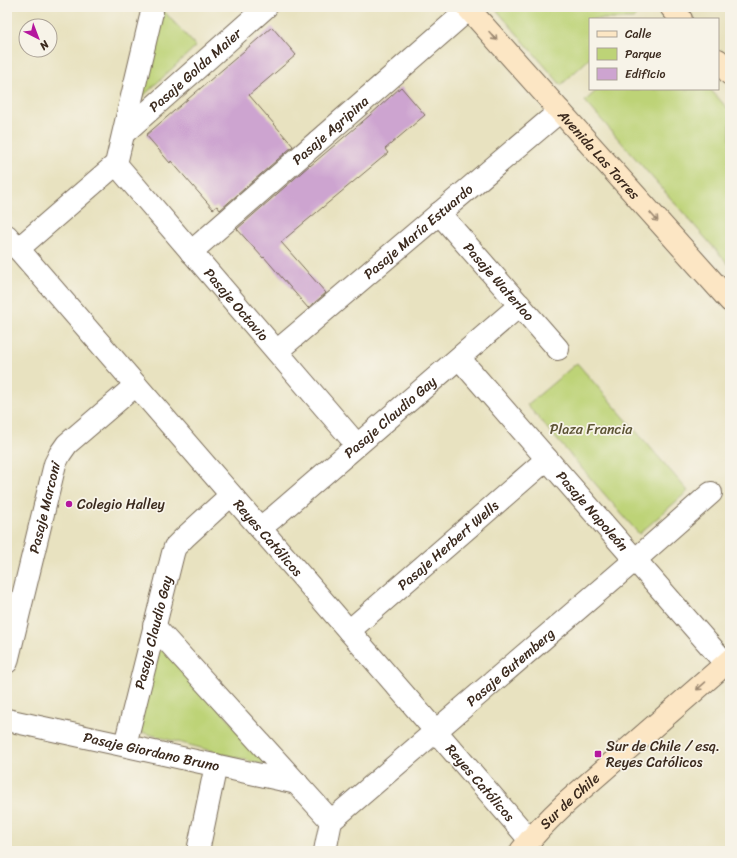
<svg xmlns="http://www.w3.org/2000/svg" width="737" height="858" font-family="Sriracha,sans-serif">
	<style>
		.green { fill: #bdd377; stroke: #7c7e4a }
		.building { fill: #cda4d0 }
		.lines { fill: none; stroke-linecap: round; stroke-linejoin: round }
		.street-casing { stroke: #786a57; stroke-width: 24 }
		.secondary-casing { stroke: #786a57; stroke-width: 24 }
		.street { stroke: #fff; stroke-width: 22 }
		.secondary { stroke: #fce6c4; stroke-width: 22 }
		.oneway { stroke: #9c8871 }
		.poi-dot { fill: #b5179e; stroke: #f7f3e8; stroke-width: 1.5 }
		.labels { text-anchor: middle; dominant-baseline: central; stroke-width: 3.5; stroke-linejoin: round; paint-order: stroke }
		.street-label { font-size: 14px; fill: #3b2a1e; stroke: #f7f3e8 }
		.park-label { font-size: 14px; fill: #5c5434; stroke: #f7f3e8 }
		.poi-label { font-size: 14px; fill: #3b2a1e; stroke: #f7f3e8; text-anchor: start }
	</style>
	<rect width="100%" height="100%" fill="#f7f3e8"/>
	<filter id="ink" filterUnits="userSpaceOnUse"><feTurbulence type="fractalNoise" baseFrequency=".025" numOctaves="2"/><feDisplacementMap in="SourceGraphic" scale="8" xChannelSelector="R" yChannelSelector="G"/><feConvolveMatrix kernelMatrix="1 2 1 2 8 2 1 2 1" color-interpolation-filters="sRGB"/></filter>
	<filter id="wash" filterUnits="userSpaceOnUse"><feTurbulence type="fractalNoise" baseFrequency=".012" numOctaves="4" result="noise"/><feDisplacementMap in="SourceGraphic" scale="16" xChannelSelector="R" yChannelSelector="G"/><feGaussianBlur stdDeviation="0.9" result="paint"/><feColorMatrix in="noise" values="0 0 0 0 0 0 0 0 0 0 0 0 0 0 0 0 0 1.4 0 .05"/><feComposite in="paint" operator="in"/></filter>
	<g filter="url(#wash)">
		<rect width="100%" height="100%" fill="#e8e2c0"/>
		<!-- green -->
		<g class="green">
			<path d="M160 7 196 46 120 118Z"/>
			<path d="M494 7H633L639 13 633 19H590V58L561 85Z"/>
			<path d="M598 89H710L730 111V266L585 101Z"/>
			<path d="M577 363 688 491 639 534 527 405Z"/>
			<path d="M156 643 276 768 133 730Z"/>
		</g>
		<g id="blocks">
			<!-- building -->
			<g class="building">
				<path d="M272 27 296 55 249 95 293 146 220 210 217 206 213 209 171 161 170 163 146 135Z"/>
				<path d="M401 87 425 115 385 149 388 153 281 242 326 293 308 308 264 257 263 258 237 229 310 165V166L369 116Z"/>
			</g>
		</g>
	</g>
	<g filter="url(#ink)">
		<use href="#blocks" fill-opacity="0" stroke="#786a57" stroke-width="1"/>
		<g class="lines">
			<defs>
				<g id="street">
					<path id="s1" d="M124 133 266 7"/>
					<path id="s2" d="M116 164 357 445"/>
					<path id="s3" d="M439 213 558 349"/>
					<path id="s4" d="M7 236 530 840"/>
					<path d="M18 249 116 164 152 12"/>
					<path id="s5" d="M191 252 469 9"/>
					<path id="s6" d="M277 351 560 111"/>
					<path id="s7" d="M459 358 726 664"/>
					<path id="s8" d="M260 528 274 517 520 305"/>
					<path d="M154 626 331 821"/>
					<path id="s9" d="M349 631 547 459"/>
					<path id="s10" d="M7 662 55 464 60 454 67 444 136 385"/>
					<path id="s11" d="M7 720 297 783"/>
					<path id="s12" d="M125 745 173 553 175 547 185 537 231 495"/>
					<path d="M198 851 216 765"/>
					<path id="s13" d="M325 851 331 821 635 560 711 493"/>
				</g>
				<g id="secondary">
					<path id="s14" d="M467 7 730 301"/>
					<path d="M671 7 681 19"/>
					<path d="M718 60 730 74"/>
					<path id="s15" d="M521 851C535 833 551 817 567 802L730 660"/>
				</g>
			</defs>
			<!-- street casing -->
			<use href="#street" class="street-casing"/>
			<!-- secondary casing -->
			<use href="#secondary" class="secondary-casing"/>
			<!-- street -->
			<use href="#street" class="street"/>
			<!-- secondary -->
			<use href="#secondary" class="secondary"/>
		</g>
		<!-- one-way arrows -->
		<defs><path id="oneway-shaft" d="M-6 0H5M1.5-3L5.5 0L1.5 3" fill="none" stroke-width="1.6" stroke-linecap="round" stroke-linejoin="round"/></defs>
		<g class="oneway">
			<use href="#oneway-shaft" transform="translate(493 36) rotate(48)"/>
			<use href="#oneway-shaft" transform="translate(654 217) rotate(48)"/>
			<use href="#oneway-shaft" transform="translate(701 686) rotate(139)"/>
		</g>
	</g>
	<!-- markers -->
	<g class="poi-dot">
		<circle cx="69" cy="504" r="4"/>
		<rect x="594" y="750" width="8" height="8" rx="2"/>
	</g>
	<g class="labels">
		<!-- street labels -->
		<g class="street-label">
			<text stroke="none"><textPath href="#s1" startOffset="95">Pasaje Golda Maier</textPath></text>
			<text stroke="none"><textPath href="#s5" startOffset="185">Pasaje Agripina</textPath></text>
			<text stroke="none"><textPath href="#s14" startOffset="198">Avenida Las Torres</textPath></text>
			<text stroke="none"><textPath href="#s6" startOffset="185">Pasaje María Estuardo</textPath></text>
			<text stroke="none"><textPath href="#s3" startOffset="91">Pasaje Waterloo</textPath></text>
			<text stroke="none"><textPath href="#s2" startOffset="185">Pasaje Octavio</textPath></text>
			<text stroke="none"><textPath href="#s8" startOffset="171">Pasaje Claudio Gay</textPath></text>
			<text stroke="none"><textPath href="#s10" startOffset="159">Pasaje Marconi</textPath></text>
			<text stroke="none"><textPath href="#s7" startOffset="203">Pasaje Napoleón</textPath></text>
			<text stroke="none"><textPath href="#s4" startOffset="399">Reyes Católicos</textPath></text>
			<text stroke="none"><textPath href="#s9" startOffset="131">Pasaje Herbert Wells</textPath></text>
			<text stroke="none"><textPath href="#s12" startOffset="116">Pasaje Claudio Gay</textPath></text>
			<text stroke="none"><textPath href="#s13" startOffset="267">Pasaje Gutemberg</textPath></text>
			<text stroke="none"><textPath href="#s11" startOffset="148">Pasaje Giordano Bruno</textPath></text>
			<text stroke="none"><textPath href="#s4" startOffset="723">Reyes Católicos</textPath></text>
			<text stroke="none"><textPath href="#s15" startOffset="70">Sur de Chile</textPath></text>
		</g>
		<!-- park labels -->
		<g class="park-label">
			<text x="591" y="429">Plaza Francia</text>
		</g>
		<!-- poi labels -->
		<g class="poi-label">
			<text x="77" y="504">Colegio Halley</text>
			<text x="606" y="746">Sur de Chile / esq.<tspan x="606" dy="16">Reyes Católicos</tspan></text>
		</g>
	</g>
	<!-- margin -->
	<rect width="737" height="858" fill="none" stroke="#f7f3e8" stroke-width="24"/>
	<!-- legend -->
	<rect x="589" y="18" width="130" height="72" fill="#f7f3e8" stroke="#aca397"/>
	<rect x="597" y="31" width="20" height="6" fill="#fce6c4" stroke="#aca397"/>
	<text x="625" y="38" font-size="12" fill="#3b2a1e">Calle</text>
	<rect x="597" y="48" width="20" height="12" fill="#bdd377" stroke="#aca397"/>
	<text x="625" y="58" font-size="12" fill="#3b2a1e">Parque</text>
	<rect x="597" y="68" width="20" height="12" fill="#cda4d0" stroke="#aca397"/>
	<text x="625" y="78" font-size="12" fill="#3b2a1e">Edificio</text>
	<!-- north arrow -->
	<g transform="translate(38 38) rotate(138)"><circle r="19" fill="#f7f3e8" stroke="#aca397"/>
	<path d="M0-3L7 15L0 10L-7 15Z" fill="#b5179e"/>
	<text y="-6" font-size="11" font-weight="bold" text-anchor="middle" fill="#3b2a1e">N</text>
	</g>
</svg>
